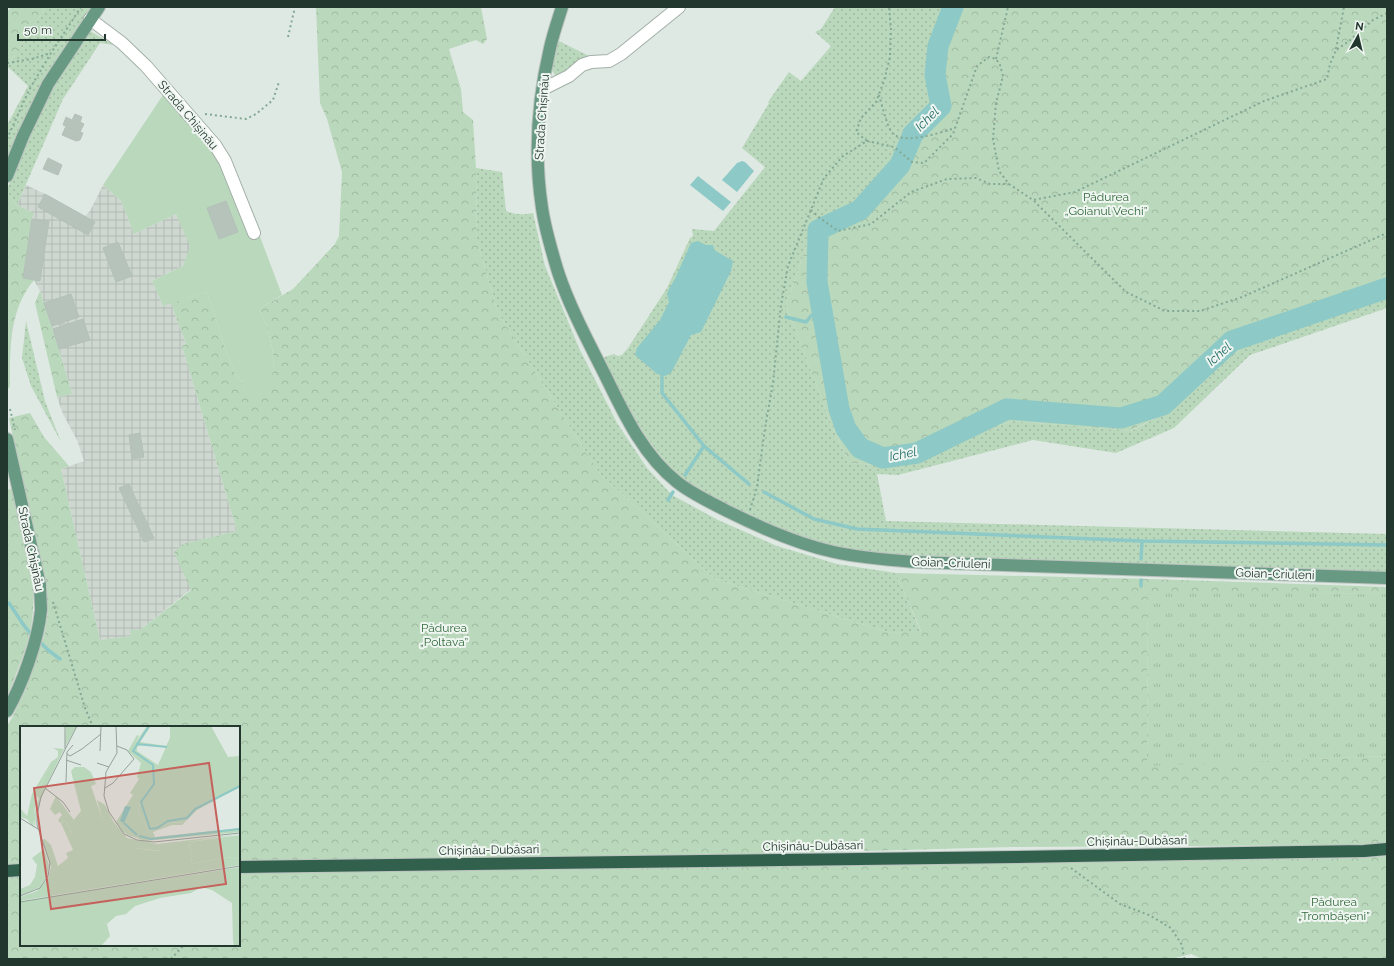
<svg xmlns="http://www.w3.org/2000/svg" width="1394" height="966" font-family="Raleway,sans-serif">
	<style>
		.industrial { fill: url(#industrial-grid) }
		.grass { fill: url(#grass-dots) }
		.forest { fill: url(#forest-crowns) }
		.park { fill: url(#park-tufts) }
		.garden { fill: #bad8bc }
		.water { fill: #8dc9c6 }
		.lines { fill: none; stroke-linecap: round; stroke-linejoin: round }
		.stream { stroke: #8dc9c6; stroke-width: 3.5 }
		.river { stroke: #8dc9c6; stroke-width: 21 }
		.building { fill: #b5c3bb; stroke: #b3c1b8 }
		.minor-casing { stroke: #a3b0a9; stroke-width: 14 }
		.major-casing { stroke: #bdc3c0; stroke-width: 14 }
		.highway-casing { stroke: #bdc3c0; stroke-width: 14 }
		.path { stroke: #83a995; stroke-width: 2; stroke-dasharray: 2 3; stroke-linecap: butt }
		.minor { stroke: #fff; stroke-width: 12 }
		.major { stroke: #689a83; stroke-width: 12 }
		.highway { stroke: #31604d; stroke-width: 12 }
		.labels { text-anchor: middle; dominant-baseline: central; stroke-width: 4; stroke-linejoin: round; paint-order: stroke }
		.street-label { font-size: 12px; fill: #22372d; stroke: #eff6f1 }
		.park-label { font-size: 12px; fill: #31693b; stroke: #eff6f1 }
		.water-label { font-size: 13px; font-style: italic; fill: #236c69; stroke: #eff6f1 }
		.inset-river { fill: none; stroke: #8dc9c6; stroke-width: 2 }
		.inset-road { fill: none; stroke: #93a29a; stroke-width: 1 }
		.view { fill: #c5625c; fill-opacity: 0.15; stroke: #c5625c; stroke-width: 2 }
		.inset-edge { fill: none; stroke: #22372d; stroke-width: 2 }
	</style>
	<defs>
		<pattern id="industrial-grid" width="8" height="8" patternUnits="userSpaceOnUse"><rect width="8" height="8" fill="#ced8d1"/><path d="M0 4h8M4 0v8" fill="none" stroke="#b1bab4"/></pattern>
		<pattern id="grass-dots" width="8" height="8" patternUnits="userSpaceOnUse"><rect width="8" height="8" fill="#bad8bc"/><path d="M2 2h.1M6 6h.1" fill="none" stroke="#a0baa2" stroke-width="1.8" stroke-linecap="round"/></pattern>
		<pattern id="forest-crowns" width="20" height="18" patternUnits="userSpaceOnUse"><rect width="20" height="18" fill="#bad8bc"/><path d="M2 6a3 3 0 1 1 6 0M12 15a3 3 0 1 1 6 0" fill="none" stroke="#a0baa2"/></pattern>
		<pattern id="park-tufts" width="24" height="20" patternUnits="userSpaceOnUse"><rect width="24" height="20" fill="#bad8bc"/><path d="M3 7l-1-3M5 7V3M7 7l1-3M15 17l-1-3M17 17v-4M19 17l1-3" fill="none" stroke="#a0baa2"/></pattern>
	</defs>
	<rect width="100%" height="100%" fill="#dfe9e3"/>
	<!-- industrial -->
	<path class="industrial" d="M26 185 45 194 85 216 90 211 103 185 121 201 134 234 176 214 191 246 183 266 152 281 163 306 171 303 186 344 182 346 237 531 184 544 191 589 140 630 131 636 100 640 61 469 84 461 77 440 63 414 57 397 72 394 59 349 40 291 34 280 23 278 32 219 34 213 17 205Z"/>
	<!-- grass -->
	<g class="grass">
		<path d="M46 7H95L7 164V125L28 86 7 66Z"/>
		<path d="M835 7H949L932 47 926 81 935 106 903 129 893 161 857 200 814 224 786 305 832 426 849 463 891 466 1013 421 1131 431 1171 410 1242 348 1387 298V308L1250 355 1174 428 1116 453 1033 440 898 475 877 474 886 521 1387 534V573L938 558C908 556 877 556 848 549 806 540 767 525 729 506 711 497 692 488 677 474 644 441 622 399 601 358L614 354 618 356 622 355 628 348 667 288 690 238 693 236 692 229 714 231 765 167 742 148 769 103 768 102 789 72 801 81 831 46 815 32 821 29Z"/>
		<path d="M90 31 114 45 100 43 63 99 17 205 7 192V189L53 84Z"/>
		<path d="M558 41 561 42 593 58 558 77C556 75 553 73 552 70 551 61 556 49 558 41Z"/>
		<path d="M476 168 502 172 506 211C515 215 523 215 533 213L545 266 579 348 617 423 647 468 672 495 718 520 777 546 837 564 896 573 921 632 891 633 715 579 599 473 498 313 477 241Z"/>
		<path d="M26 321 45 401 61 442 31 386 22 358Z"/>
	</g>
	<!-- forest -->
	<g class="forest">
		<path d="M11 7H46L7 66V12Z"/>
		<path d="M316 7H481L487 39 483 44 476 40 449 49 461 89 463 112 473 120 476 168 477 241 498 313 599 473 715 579 891 633 921 631 896 573 1150 579 1387 587V594L1148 592 1147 765 1387 756V844L1374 845 1012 847 718 855 239 863V727H21V865L7 866V726L12 718 26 689 44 636 48 613 45 592 9 418 30 413 44 437 69 466 61 469 100 640 131 636 130 630H140L191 590 174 552 183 544 237 531 182 346 186 344 171 303 207 292 224 345 235 373 242 382 252 402 274 369 272 347 267 327 259 309 293 289 335 244 339 236 342 172 327 119 320 103Z"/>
		<path d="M949 7H1387V298L1242 348 1171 410 1130 431 1013 421 891 466 849 463 832 426 786 305 814 224 857 200 893 161 903 129 935 106 926 81 932 47Z"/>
		<path d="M7 192 17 205 34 213 32 219 23 278 34 280C9 310 10 349 10 386L7 391Z"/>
		<path d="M40 291 59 349 72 394 57 397 35 303Z"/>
		<path d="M13 488C22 531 38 578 32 621 28 647 17 672 7 696V490Z"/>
		<path d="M1387 856V959H1202L1191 954 1171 959H7V876H21V945H239V873L1360 858Z"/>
	</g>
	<!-- park -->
	<path class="park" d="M1148 591 1387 594V756L1147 766Z"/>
	<!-- garden -->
	<path class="garden" d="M165 92 190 122 221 162 259 234 282 295 259 309 267 327 272 347 274 369 268 387 252 403 242 382 235 373 224 345 207 292 163 306 152 281 183 266 190 246 176 214 134 234 121 201 103 185Z"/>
	<!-- water -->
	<g class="water">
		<path d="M742 161 745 162 754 171 737 192 722 180 737 163Z"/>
		<path d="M698 176 731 202 723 211 690 185Z"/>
		<path d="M698 241 706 245H713L714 250 733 261 731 271 701 332 691 335 671 373 665 376 657 374 635 355 637 348 660 320 669 302 667 294 669 289 675 279 691 243Z"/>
	</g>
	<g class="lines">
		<!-- stream -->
		<g class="stream">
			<path d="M786 317 806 322 811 316 822 309"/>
			<path d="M662 376V393L704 446 749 484"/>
			<path d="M685 475 704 446"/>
			<path d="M764 492 814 519 857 529 1142 541 1387 545"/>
			<path d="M668 500 673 492"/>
			<path d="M1141 559 1142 541"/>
			<path d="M1141 586V580"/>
			<path d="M9 603 25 627 33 636"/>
			<path d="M38 640 48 650 60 659"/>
		</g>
		<!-- river -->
		<path class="river" d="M953 7 938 46 935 75 941 106 913 134 900 165 860 210 818 230 817 282 839 409 846 429 860 448 883 458 917 453 1007 409 1121 418 1163 405 1232 341 1387 288"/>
	</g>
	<!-- building -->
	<g class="building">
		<path d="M75 114 82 117 80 122 84 124 80 132 83 133 80 140 76 141 62 135 66 126 63 125 66 117 72 120Z"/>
		<path d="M48 158 62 165 58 175 43 169Z"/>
		<path d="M45 194 95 222 88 235 38 207Z"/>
		<path d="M226 201 238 232 219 239 207 208Z"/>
		<path d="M32 219 49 221 40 281 23 278Z"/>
		<path d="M118 242 132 276 116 282 103 248Z"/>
		<path d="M71 294 79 317 52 326 44 303Z"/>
		<path d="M83 319 90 340 59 349 53 329Z"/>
		<path d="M140 433 144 457 132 459 129 435Z"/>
		<path d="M129 484 154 538 144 542 119 488Z"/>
	</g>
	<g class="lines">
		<defs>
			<g id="minor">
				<path d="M90 19 122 43 146 66 215 145 225 161 254 233"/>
				<path d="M543 89 569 76 582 65 591 62 609 61 621 54 679 7"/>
			</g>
			<g id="major">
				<path d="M562 7C558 20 553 34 550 48 538 99 534 156 542 208 545 229 552 252 558 272 570 308 589 343 606 377 624 414 643 455 677 482 692 494 710 502 727 511 761 528 797 544 834 552 861 558 888 560 915 562L1387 578"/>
				<path d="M7 176 23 136 48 84 99 7"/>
				<path d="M7 439 40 585C40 594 41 602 41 610 38 641 22 685 7 711"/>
			</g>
			<g id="highway">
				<path d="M239 867 1016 857 1364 851 1387 849"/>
				<path d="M7 871 21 870"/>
			</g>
		</defs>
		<!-- minor casing -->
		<use href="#minor" class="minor-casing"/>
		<!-- major casing -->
		<use href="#major" class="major-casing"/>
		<!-- highway casing -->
		<use href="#highway" class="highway-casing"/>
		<!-- path -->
		<g class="path">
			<path d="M288 37 295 7"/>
			<path d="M1336 49 1344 7"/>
			<path d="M996 59 1008 7"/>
			<path d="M7 63 32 59 51 53"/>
			<path d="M879 95C882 105 886 123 891 131 900 147 942 132 955 128"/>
			<path d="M205 114 246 119 256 114 273 100 279 82"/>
			<path d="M7 139 29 90 51 53 81 7"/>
			<path d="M867 141 894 147 912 162 924 163 953 134 977 66 989 57 996 59 1000 65 1003 76 996 103 993 139 999 171 1009 184 1033 200 1075 192 1264 101 1327 79 1330 64 1336 50 1349 41 1373 20 1387 13"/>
			<path d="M1034 201 1126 292 1165 311H1200L1242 297 1387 233"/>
			<path d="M811 210 820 218 838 231 871 224 911 192 947 179 976 178 990 184H1009"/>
			<path d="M10 409 15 430"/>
			<path d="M750 510 757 487 765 428 773 383 781 305 788 266 824 178 843 156 867 141 856 132 861 118 876 102 884 81 890 57 891 29 889 7"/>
			<path d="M53 602 85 708 93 727"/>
			<path d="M1071 868 1120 904 1149 915 1171 928 1182 945 1184 958 1187 959"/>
			<path d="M171 959 184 945"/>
		</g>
		<!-- minor -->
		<use href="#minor" class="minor"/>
		<!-- major -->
		<use href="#major" class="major"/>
		<!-- highway -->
		<use href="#highway" class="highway"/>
	</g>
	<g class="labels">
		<!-- street labels -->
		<g class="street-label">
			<text transform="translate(188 115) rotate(50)">Strada Chișinău</text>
			<text transform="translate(542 117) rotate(-86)">Strada Chișinău</text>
			<text transform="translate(31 549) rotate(78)">Strada Chișinău</text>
			<text transform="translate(951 563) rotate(2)">Goian-Criuleni</text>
			<text transform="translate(1275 574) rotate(2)">Goian-Criuleni</text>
			<text transform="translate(1137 841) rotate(-1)">Chișinău-Dubăsari</text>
			<text transform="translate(813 846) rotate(-1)">Chișinău-Dubăsari</text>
			<text transform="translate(489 850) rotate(-1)">Chișinău-Dubăsari</text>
		</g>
		<!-- park labels -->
		<g class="park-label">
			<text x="1106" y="197">Pădurea<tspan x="1106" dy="14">„Goianul Vechi”</tspan></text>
			<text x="444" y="628">Pădurea<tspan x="444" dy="14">„Poltava”</tspan></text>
			<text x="1334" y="902">Pădurea<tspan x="1334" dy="14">„Trombășeni”</tspan></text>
		</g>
		<!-- water labels -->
		<g class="water-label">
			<text transform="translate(927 119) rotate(-45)">Ichel</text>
			<text transform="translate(1219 354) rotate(-42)">Ichel</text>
			<text transform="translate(903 454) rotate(-11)">Ichel</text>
		</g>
	</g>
	<!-- overview -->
	<g transform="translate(20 726)">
		<rect width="220" height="220" fill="#dfe9e3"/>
		<path d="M46 0H57L45 21ZM117 9 119 10 112 23 113 28 128 36 133 41V58L120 75 118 86 129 105 149 97 164 96 176 83 220 61 177 84 162 99H152L133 106 135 111 220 102V106L125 115 108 109 102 105 96 96 113 69 110 67 119 53 117 51 121 37 108 25ZM33 22 44 23 25 62 16 88 15 102 13 92 19 72 16 70 31 36 38 31V25ZM77 74 85 79 93 95 107 112 137 118 141 125 114 122 98 111 82 92Z" fill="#bad8bc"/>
		<path d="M127 0H131L120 16 146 20 150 12V0H191L208 31 220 30V61L176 83 164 96 149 97 129 105 118 86 120 75 133 58V41L128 36 113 28 111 23ZM123 18 146 21 138 39 117 25V21ZM31 36 16 70 13 101 7 93 0 91V82L7 90 12 68ZM55 41H64L71 46 76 58 71 60 82 92 98 110 114 122 137 125H141L137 118 220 108 169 116 172 138 206 131 220 133V139L0 175V171L17 165 28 152 31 141 22 114 25 113 31 119 38 140 48 132 46 127 53 124 41 97 45 95 52 107V96L61 85 51 45ZM24 123 29 139 27 150 20 161 0 170V163L10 159 15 151 17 139 12 132ZM220 141V220H214L213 214 212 177 192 164 181 161 171 167 140 172 115 180 106 188 96 190 87 198 90 210 81 220H0V176Z" fill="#bad8bc" fill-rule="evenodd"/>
		<path d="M220 109V133L206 131 172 138 169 116Z" fill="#bad8bc"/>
		<path d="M36 70 54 94 52 96 55 103 53 108 45 95 40 97 38 94 42 89 40 86 35 89 30 83Z" fill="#bad8bc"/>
		<path d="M105 80 111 81 104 97 100 95Z" fill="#8dc9c6"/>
		<path class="inset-river" d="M129 0 113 25 133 39 134 58 121 76 130 103 137 102 148 95 167 92 175 83 220 60M116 18 147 21M104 97 117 109M119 110 131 113 220 103"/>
		<path class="inset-road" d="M96 0 97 27 86 46 84 70 89 86 104 108 117 114 134 116 220 107M45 23V0M80 25 81 0M47 28 50 30 62 23 81 8M46 34 61 39M77 37 89 41M46 56 47 26 53 19M25 62 43 76 50 86M85 62 93 57 114 33 107 24 97 20M0 92 18 103M0 170 20 162 28 150 30 137 17 99V89L21 71 57 0M0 176 220 140"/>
		<path class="view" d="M189 37 206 158 31 183 14 62Z"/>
		<rect width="220" height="220" class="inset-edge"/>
	</g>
	<!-- border -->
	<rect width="1394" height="966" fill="none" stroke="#22372d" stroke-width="16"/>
	<!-- north arrow -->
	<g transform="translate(1358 36) rotate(8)" stroke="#eff6f1" stroke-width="3" paint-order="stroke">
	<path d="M0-3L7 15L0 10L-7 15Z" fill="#22372d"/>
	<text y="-6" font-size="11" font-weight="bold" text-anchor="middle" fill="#22372d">N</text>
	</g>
	<!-- scale -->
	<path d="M18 34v6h87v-6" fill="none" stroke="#22372d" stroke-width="2"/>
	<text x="24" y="34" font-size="12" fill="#22372d" stroke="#eff6f1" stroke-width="3" paint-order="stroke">50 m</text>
</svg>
